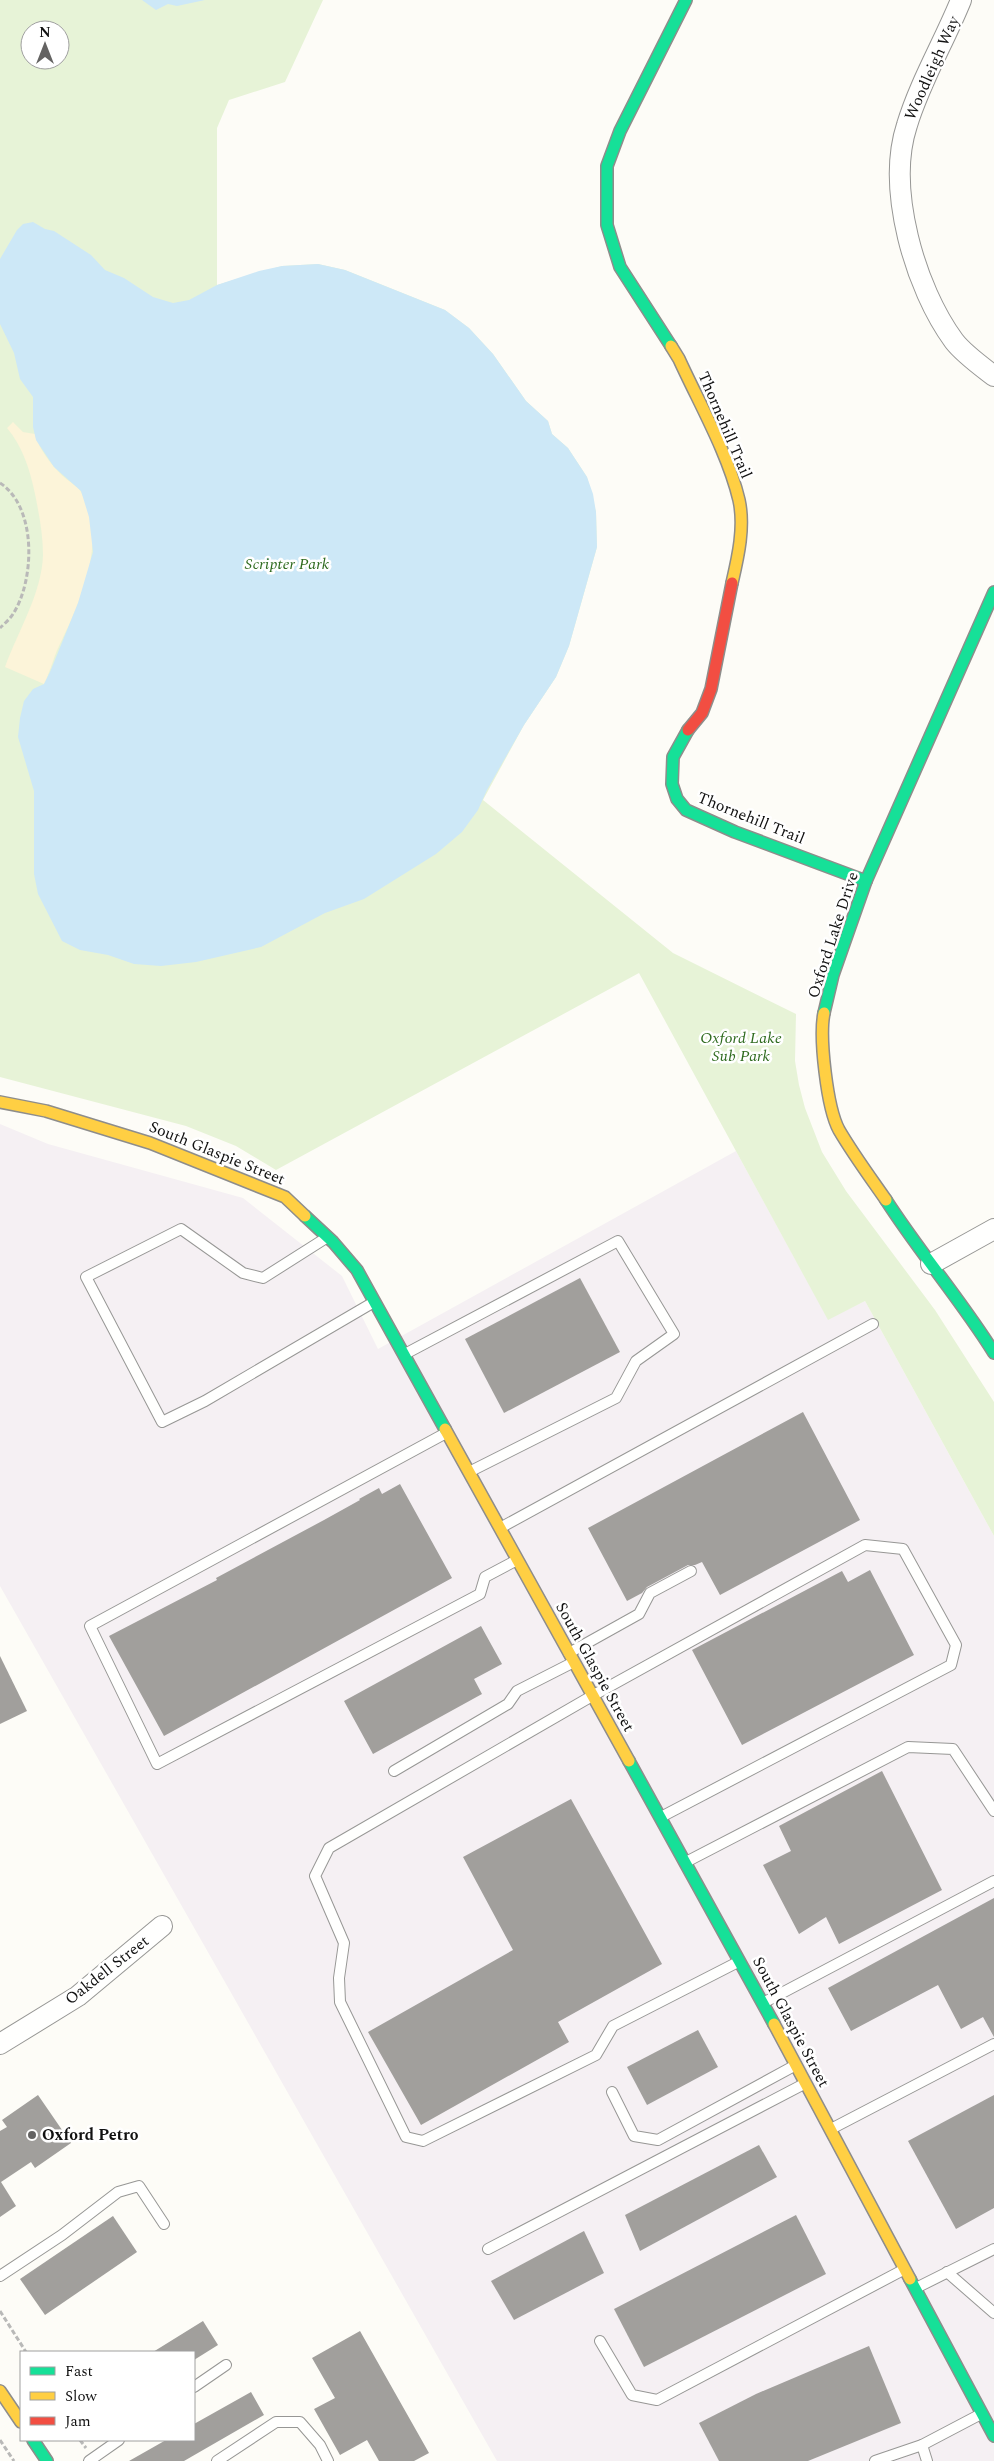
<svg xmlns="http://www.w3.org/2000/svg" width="994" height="2461" font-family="Spectral,serif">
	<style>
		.industrial { fill: #f5f0f3 }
		.green { fill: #e7f3d7; fill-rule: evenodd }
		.sand { fill: #fcf4d9 }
		.water { fill: #cde8f7 }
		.building { fill: #a19f9c }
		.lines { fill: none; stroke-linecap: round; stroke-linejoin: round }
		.lane-casing { stroke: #979795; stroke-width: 12 }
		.street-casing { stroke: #979795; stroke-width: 22 }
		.fast-casing { stroke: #8e8d8b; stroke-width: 14 }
		.slow-casing { stroke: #8e8d8b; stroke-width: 14 }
		.jam-casing { stroke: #8e8d8b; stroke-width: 14 }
		.path { stroke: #b9b9b8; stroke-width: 3; stroke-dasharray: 5 2.5; stroke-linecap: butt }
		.lane { stroke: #fffffe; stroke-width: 10 }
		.street { stroke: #fffffe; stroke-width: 20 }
		.fast { stroke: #16e098; stroke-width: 11 }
		.slow { stroke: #ffcf43; stroke-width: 11 }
		.jam { stroke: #f24e42; stroke-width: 11 }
		.poi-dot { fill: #646362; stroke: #fff; stroke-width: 2 }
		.labels { text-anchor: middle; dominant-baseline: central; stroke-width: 5; stroke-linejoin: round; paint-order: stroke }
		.street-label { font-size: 16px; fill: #111; stroke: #fff }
		.park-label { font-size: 16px; font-style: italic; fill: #2f6b1f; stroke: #fff }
		.poi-label { font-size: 16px; font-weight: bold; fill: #111; stroke: #fff; text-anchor: start }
	</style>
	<rect width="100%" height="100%" fill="#fdfcf7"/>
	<!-- industrial -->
	<path class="industrial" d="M0 1124 48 1144 243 1198 342 1276 378 1349 736 1151 828 1319 865 1301 994 1536V2461H497L0 1586Z"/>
	<!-- green -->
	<path class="green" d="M0 0H323L285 82 229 100 217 128V285L282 266 318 264 345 270 445 310 469 328 493 354 526 401 548 421 552 434 568 448 587 477 596 512 597 547 569 646 556 677 524 725 483 800 673 953 796 1014 795 1061 799 1085 805 1108 822 1152 846 1191 935 1310 994 1402V1536L865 1301 828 1320 639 973 276 1170 236 1146 186 1126 0 1077ZM30 30H60V60H30Z"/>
	<!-- sand -->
	<path class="sand" d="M13 422 23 432 35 434C38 448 53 467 64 477 69 482 78 486 81 492 108 539 82 598 61 642 54 655 51 670 44 684L5 667C18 631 42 593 43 555 43 534 39 514 35 494 30 470 23 447 7 428Z"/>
	<!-- water -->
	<g class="water">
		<path d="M142 0H205L177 6 168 4 156 10Z"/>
		<path d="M33 222 45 229 54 231 91 255 105 270 124 278 153 297 173 303 189 300 217 285 259 271 282 266 318 264 345 270 445 310 469 328 493 354 526 401 548 421 552 434 568 448 587 477 593 494 596 512 597 547 569 646 556 677 524 725 487 790 478 810 462 832 436 854 364 899 325 913 261 947 196 962 161 966 134 964 108 955 80 950 62 941 38 894 34 874V791L18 737 20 718 24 701 33 689 44 684 50 672 78 603 93 552 89 517 81 491 54 467 36 440 33 427V397L20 379 14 353 0 324V259L17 230 23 224Z"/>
	</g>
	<!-- building -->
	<g class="building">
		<path d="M580 1278 620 1352 504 1413 465 1339Z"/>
		<path d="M803 1412 860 1520 720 1595 702 1562 695 1565H688L647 1587 642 1593 627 1601 588 1528Z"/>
		<path d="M400 1484 452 1578 164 1736 109 1636 217 1580 216 1578 324 1520 360 1500 359 1499 379 1488 382 1494Z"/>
		<path d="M870 1570 914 1655 742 1745 692 1650 842 1571 848 1582Z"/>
		<path d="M481 1626 502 1664 474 1679 482 1694 373 1754 344 1701Z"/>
		<path d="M0 1656 27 1711 0 1724Z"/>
		<path d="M882 1771 942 1890 839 1944 826 1917 799 1934 763 1865 791 1851 779 1826Z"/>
		<path d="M571 1799 662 1964 558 2022 569 2042 421 2125 368 2032 513 1950 463 1857Z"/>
		<path d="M994 1898V2037L983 2017 961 2029 938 1985 851 2031 828 1988Z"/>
		<path d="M698 2030 718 2067 647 2105 627 2067Z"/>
		<path d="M38 2095 71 2143 35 2168 31 2162 1 2182 16 2206 0 2217V2131L7 2127 2 2120Z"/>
		<path d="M994 2095V2208L956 2229 908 2141Z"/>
		<path d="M759 2145 777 2177 640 2251 625 2215Z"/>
		<path d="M796 2215 826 2274 644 2367 614 2309Z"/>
		<path d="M113 2216 137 2252 45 2315 20 2279Z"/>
		<path d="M584 2231 604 2273 514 2320 491 2281Z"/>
		<path d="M203 2321 218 2345 194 2360V2352H153Z"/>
		<path d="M360 2331 429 2453 414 2461H379L367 2440 340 2455 314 2409 335 2398 312 2358Z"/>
		<path d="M869 2346 901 2423 808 2461H719L699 2423 756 2394Z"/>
		<path d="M251 2392 264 2415 184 2461H129L166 2440H194V2424Z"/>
	</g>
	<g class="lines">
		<defs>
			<g id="lane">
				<path d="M326 1238 263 1278 243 1273 181 1229 86 1277 162 1422 205 1401 374 1302"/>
				<path d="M405 1354 618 1241 674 1334 636 1361 616 1398 469 1472"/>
				<path d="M446 1433 90 1626 157 1764 480 1594 485 1577 517 1560"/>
				<path d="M500 1528 873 1324"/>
				<path d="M569 1653 639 1614 650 1593 691 1571"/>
				<path d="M394 1771 508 1704 517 1691 572 1663"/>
				<path d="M661 1817 951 1665 956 1645 903 1549 865 1545 592 1696 329 1848 315 1876 344 1943 339 1978 340 2002 406 2137 423 2141 596 2055 613 2026 738 1962"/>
				<path d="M686 1862 908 1747 953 1749 994 1811"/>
				<path d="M763 2003 994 1881"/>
				<path d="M612 2092 634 2136 658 2140 794 2066"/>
				<path d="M831 2129 994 2044"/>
				<path d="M488 2249 804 2084"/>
				<path d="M947 2272 994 2313"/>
				<path d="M0 2276 62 2235 118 2192 139 2186 164 2224"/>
				<path d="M916 2288 994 2249"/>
				<path d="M600 2341 632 2395 657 2400 903 2270"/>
				<path d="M194 2387 226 2365"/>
				<path d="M922 2445 927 2461"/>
				<path d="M89 2461 119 2440"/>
				<path d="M217 2461 276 2422H300L320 2445 328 2461"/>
				<path d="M875 2461 922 2445 981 2414"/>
			</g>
			<g id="street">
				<path d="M961 0C944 42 920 82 907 125 886 189 915 288 954 341 964 354 981 366 994 376"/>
				<path d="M931 1264 994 1229"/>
				<path d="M0 2044 78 1996 162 1926"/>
			</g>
			<g id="fast">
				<path d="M671 346 620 267 607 225V166L620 131 686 0"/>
				<path d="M688 730 673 757 672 784 677 799 686 810 735 832 866 881"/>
				<path d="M824 1013 833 975 866 881 994 592"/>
				<path d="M886 1200C920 1253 961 1300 994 1353"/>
				<path d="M305 1216 333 1242 357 1270 445 1429"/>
				<path d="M629 1761 774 2024"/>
				<path d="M910 2279 994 2436"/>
				<path d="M33 2440 47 2461"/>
			</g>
			<g id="slow">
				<path d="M671 346 679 359C699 403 728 453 739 500 745 527 738 557 732 583"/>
				<path d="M824 1013C819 1037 827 1108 839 1130 853 1154 870 1177 886 1200"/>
				<path d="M0 1102 46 1111 150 1143 285 1197 305 1216"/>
				<path d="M445 1429 629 1761"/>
				<path d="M774 2024 910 2279"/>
				<path d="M0 2391 21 2422"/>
			</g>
			<path id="jam" d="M688 730 702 713 711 689 732 583"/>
		</defs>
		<!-- lane casing -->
		<use href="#lane" class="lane-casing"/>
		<!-- street casing -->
		<use href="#street" class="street-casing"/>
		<!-- fast casing -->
		<use href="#fast" class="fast-casing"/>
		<!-- slow casing -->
		<use href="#slow" class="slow-casing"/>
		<!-- jam casing -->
		<use href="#jam" class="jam-casing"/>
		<!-- path -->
		<g class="path">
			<path d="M0 483C37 507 35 580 13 614 10 619 4 624 0 628"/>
			<path d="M0 2311 26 2352"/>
			<path d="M0 2440 14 2461"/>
			<path d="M80 2440 86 2448"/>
		</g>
		<!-- lane -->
		<use href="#lane" class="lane"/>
		<!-- street -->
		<use href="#street" class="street"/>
		<!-- fast -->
		<use href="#fast" class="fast"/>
		<!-- slow -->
		<use href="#slow" class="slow"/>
		<!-- jam -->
		<use href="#jam" class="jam"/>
	</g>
	<!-- markers -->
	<circle class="poi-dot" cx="32" cy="2135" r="5"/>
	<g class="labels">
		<!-- street labels -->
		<g class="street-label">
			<text transform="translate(932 68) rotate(-66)">Woodleigh Way</text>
			<text transform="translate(725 425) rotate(67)">Thornehill Trail</text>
			<text transform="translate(751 818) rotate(22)">Thornehill Trail</text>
			<text transform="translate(833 935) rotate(-72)">Oxford Lake Drive</text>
			<text transform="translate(217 1153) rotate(22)">South Glaspie Street</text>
			<text transform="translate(595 1667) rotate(61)">South Glaspie Street</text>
			<text transform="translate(107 1970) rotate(-38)">Oakdell Street</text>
			<text transform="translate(791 2022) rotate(62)">South Glaspie Street</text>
		</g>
		<!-- park labels -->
		<g class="park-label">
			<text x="287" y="564">Scripter Park</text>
			<text x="741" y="1038">Oxford Lake<tspan x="741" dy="18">Sub Park</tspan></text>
		</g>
		<!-- poi labels -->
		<g class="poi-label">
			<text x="42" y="2135">Oxford Petro</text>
		</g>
	</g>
	<!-- legend -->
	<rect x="20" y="2351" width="175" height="90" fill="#ffffff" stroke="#a0a0a0"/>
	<rect x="30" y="2367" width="25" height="8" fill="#16e098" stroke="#a0a0a0"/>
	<text x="65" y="2376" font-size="15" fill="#111111">Fast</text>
	<rect x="30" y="2392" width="25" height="8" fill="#ffcf43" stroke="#a0a0a0"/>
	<text x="65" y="2401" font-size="15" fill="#111111">Slow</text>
	<rect x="30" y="2417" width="25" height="8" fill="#f24e42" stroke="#a0a0a0"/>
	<text x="65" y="2426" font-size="15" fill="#111111">Jam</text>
	<!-- north arrow -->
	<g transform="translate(45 45)"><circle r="24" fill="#ffffff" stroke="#a0a0a0"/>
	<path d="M0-4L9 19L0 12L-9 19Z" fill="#646362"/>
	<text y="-8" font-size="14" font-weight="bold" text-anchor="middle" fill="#111111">N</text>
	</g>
</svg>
